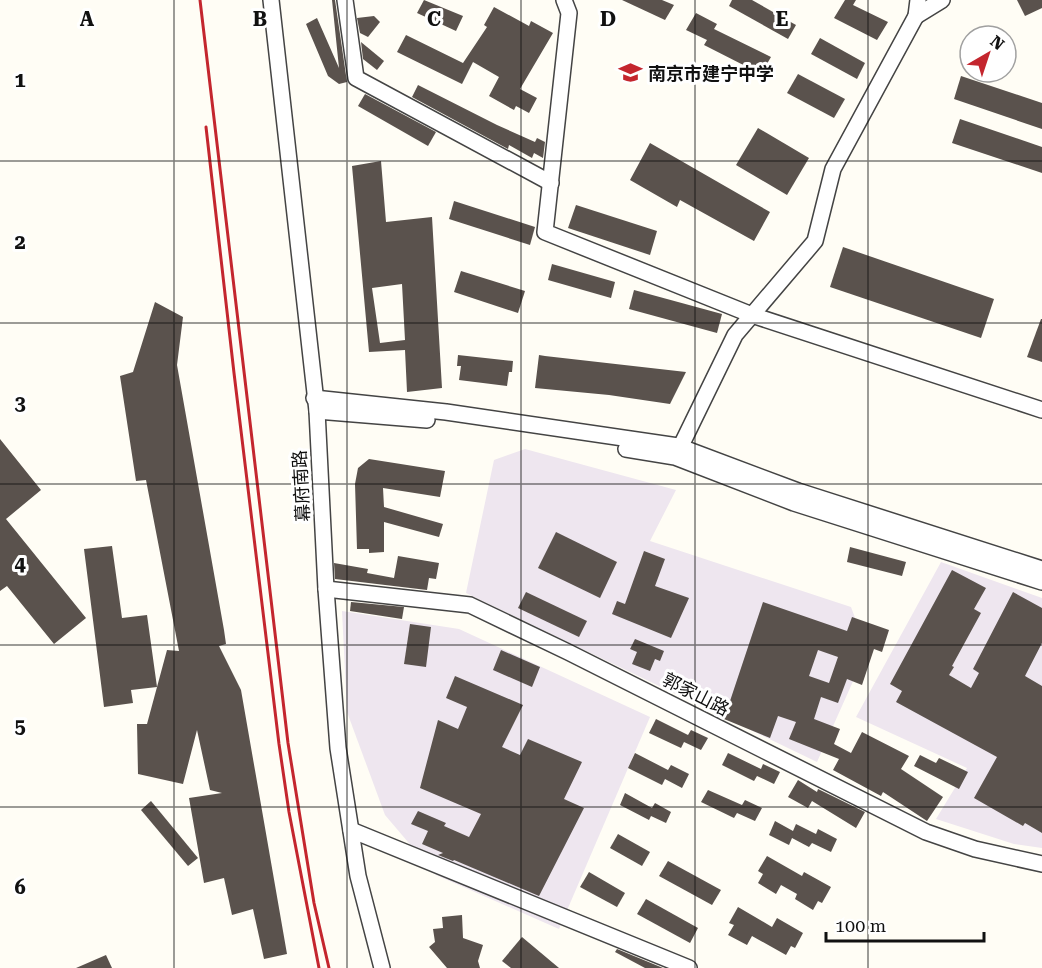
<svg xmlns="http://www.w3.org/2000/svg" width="1042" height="968" font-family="'Roboto Serif','Noto Sans SC',serif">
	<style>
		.industrial { fill: #eee6ef }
		.building { fill: #5a524d; fill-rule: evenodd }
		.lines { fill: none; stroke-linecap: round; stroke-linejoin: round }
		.minor-casing { stroke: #444; stroke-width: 18 }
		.minor { stroke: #fff; stroke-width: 15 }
		.rail { stroke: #c4262e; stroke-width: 3 }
		.grid { fill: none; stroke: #111; stroke-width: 1.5; stroke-opacity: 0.55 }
		.labels { text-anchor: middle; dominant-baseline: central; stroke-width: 6; stroke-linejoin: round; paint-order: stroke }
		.poi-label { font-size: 18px; font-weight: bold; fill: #111; stroke: #fff; text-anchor: start }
		.street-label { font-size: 18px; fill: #111; stroke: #fff }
		.grid-label { font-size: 20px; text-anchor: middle; font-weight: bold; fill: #111; stroke: #fff; stroke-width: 6; stroke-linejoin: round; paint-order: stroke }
	</style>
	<rect width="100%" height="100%" fill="#fffdf5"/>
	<!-- industrial -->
	<g class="industrial">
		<path d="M525 449 676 490 650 541 851 607 867 650 817 762 466 593 494 460Z"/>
		<path d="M941 562 1042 598V848L1014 844 936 819 967 768 856 717Z"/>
		<path d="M342 611 459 629 650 717 559 929 436 875 385 815 347 712Z"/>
	</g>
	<!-- building -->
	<g class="building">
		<path d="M332 0H335L347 82 339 84 328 76 306 24 317 18 339 68Z"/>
		<path d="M424 0 463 16 456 31 417 13Z"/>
		<path d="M622 0H662L674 5 665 20Z"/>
		<path d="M732 0H752L796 25 788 39 729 6Z"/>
		<path d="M845 0H856L853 5 888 22 877 40 834 18Z"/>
		<path d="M1017 0H1042V8L1025 16Z"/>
		<path d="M494 7 529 26 531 21 553 33 520 89 537 98 529 113 516 106 514 110 489 96 499 77 473 62 462 84 397 52 406 35 463 63 487 27 484 25Z"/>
		<path d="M696 13 717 24 714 29 771 57 761 74 704 45 707 40 686 30Z"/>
		<path d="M374 16 380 22 368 37 360 33 357 18Z"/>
		<path d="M820 38 865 63 857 79 811 54Z"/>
		<path d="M361 42 384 61 377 70 363 59Z"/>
		<path d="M798 74 845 99 834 118 787 93Z"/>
		<path d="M961 76 1042 103V129L954 99Z"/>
		<path d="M418 85 497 125 535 142 537 138 545 142 543 158 534 153 532 158 509 145 508 149 412 97Z"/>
		<path d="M365 94 436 132 428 146 358 106Z"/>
		<path d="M960 119 1042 147V173L952 143Z"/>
		<path d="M758 128 809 158 787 195 736 165Z"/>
		<path d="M650 143 770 212 754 241 680 200 677 207 630 180Z"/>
		<path d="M381 161 386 222 432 217 442 388 407 392 405 350 369 352 352 166ZM402 284 405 340 380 343 372 288Z"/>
		<path d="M454 201 535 227 530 245 449 219Z"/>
		<path d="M576 205 657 231 650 255 568 228Z"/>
		<path d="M843 247 994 299 981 338 830 287Z"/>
		<path d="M552 264 615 282 611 298 548 280Z"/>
		<path d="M461 271 525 291 518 313 454 292Z"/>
		<path d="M634 290 722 314 717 333 629 309Z"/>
		<path d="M155 302 183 317 177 365 224 630 226 644 219 646 241 690 287 954 264 959 253 909 232 915 224 878 204 883 189 798 222 793 210 790 197 730 183 784 138 774 137 724H147L167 650 179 651 146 480 136 481 120 376 133 372Z"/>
		<path d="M1041 319H1042V362L1027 357Z"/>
		<path d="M458 355 513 361 512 372H509L507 386 459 380 461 366H457Z"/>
		<path d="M539 355 545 356 686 372 670 404 609 395 535 388Z"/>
		<path d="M0 439 41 490 6 519 86 618 54 644 7 586 0 591Z"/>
		<path d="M369 459 445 471 440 497 383 488 384 507 443 524 439 537 384 522V552L369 553V549H357L355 484 358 468Z"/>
		<path d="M556 532 617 562 600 598 538 568Z"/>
		<path d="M112 546 122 618 147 615 157 687 131 690 133 703 104 707 84 549Z"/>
		<path d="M850 547 906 562 902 576 847 562Z"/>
		<path d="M644 551 665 559 655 586 689 598 671 638 612 614 617 601 625 604Z"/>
		<path d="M398 556 439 563 436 579 429 578 427 590 335 579 334 563 368 569 367 573 394 578Z"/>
		<path d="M952 570 986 588 974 609 981 613 952 666 954 667 949 675 971 688 979 673 973 669 1013 592 1042 608V643L1025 676 1042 686V833L1025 823 1023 826 974 798 997 757 896 702 902 691 890 684Z"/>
		<path d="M526 592 587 621 579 637 518 608Z"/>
		<path d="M351 602 404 607 402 619 350 611Z"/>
		<path d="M763 602 847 631 852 617 889 630 882 652 874 649 862 685 847 679 838 703 821 697 814 719 840 729 834 744 851 753 862 732 909 756 901 769 943 797 927 821 883 792 881 796 833 770 839 759 789 739 796 722 778 716 770 738 724 719ZM818 650 838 657 829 683 809 676Z"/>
		<path d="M410 624 431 627 426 667 404 664Z"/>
		<path d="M635 639 664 651 660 661 655 659 650 671 632 664 637 652 630 649Z"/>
		<path d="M501 650 540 667 532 687 493 670Z"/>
		<path d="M455 676 523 705 502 747 520 755 528 739 582 762 564 799 584 808 539 896 454 860 453 861 438 855 443 853 422 844 428 831 411 824 418 811 446 823 444 826 469 837 481 814 420 788 438 720 458 729 467 707 446 698Z"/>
		<path d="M656 719 688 735 691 730 708 738 701 750 684 742 681 748 649 733Z"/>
		<path d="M635 753 668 770 671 765 689 774 682 788 665 779 662 785 628 768Z"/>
		<path d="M728 753 761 769 763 764 780 772 774 784 757 776 754 781 722 765Z"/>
		<path d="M920 755 936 763 939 758 968 772 959 789 914 766Z"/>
		<path d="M798 780 817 792 818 789 865 812 856 828 812 801 808 808 788 797Z"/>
		<path d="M708 790 742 805 745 800 762 808 755 821 737 813 734 818 701 802Z"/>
		<path d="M625 793 652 808 655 803 671 812 666 823 651 816 649 820 620 805Z"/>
		<path d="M151 801 198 858 188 866 141 810Z"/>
		<path d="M775 821 793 831 796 824 816 834 818 829 837 839 831 852 812 843 809 847 792 838 789 845 769 835Z"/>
		<path d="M618 834 650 852 642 866 610 848Z"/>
		<path d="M767 856 802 876 804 872 831 887 822 903 818 901 813 910 795 899 797 894 781 885 776 894 758 883 763 874 758 871Z"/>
		<path d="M668 861 721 890 712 905 659 876Z"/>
		<path d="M589 872 625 893 617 907 580 887Z"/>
		<path d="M646 899 698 928 690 943 637 914Z"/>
		<path d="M738 907 772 927 777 918 803 933 795 948 791 946 786 955 752 936 747 945 728 935 734 925 729 923Z"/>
		<path d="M462 915 463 938 483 945 478 961 480 968H447L429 947 435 942 433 929 443 928 442 917Z"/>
		<path d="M522 937 559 968H511L502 961Z"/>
		<path d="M617 949 663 968H645L615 952Z"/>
		<path d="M106 955 112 968H76Z"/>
	</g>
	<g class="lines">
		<defs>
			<g id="minor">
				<path d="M271 0 317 411 326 589 338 748 358 876 382 968"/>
				<path d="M345 0 356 78 551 183"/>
				<path d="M564 0 569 13 545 232 752 315 1042 410"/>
				<path d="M916 16 942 0"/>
				<path d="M314 398 446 412 678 446 798 491 1042 569"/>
				<path d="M317 411 427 420"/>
				<path d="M626 449 675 457 794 503 1042 582"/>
				<path d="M676 456 735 335 815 241 833 169 916 16 918 0"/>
				<path d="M326 589 470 605 568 652 926 832 975 849 1042 864"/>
				<path d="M351 830 689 968"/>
			</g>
		</defs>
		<!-- minor casing -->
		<use href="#minor" class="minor-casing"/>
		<!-- minor -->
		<use href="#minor" class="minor"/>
		<!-- rail -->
		<g class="rail">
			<path d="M200 0 288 743 314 903 329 968"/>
			<path d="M206 127 234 373 279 744 289 812 319 968"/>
		</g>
	</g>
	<!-- grid -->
	<path class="grid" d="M174 0V968M347 0V968M521 0V968M695 0V968M868 0V968M0 161H1042M0 323H1042M0 484H1042M0 645H1042M0 807H1042"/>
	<!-- icons -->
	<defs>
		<symbol id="school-bare" viewBox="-9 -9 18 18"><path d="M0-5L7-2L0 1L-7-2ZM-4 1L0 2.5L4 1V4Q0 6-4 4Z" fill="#c4262e" stroke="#fff" stroke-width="2.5" paint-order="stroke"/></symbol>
	</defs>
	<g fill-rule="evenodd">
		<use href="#school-bare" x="614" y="56" width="33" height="33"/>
	</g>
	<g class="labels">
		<!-- poi labels -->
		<g class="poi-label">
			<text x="648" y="73">南京市建宁中学</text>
		</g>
		<!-- street labels -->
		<g class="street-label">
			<text transform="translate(301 486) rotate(-93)">幕府南路</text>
			<text transform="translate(696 694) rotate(27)">郭家山路</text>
		</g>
	</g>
	<g class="grid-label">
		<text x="87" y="26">A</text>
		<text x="260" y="26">B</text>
		<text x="434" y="26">C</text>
		<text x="608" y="26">D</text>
		<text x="782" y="26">E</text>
		<text x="20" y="87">1</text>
		<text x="20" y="249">2</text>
		<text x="20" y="410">3</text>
		<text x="20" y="571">4</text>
		<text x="20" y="733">5</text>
		<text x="20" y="894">6</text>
	</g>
	<!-- north arrow -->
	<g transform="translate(988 54) rotate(39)"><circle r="28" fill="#ffffff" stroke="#a0a0a0" stroke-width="1.5"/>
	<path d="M0-4.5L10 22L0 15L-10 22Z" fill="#c4262e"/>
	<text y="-9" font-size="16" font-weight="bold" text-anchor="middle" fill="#111111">N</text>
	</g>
	<!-- scale -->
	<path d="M826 932v9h158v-9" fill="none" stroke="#111111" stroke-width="3"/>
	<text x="835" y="932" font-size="18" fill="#111111" stroke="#ffffff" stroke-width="4.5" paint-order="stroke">100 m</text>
</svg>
